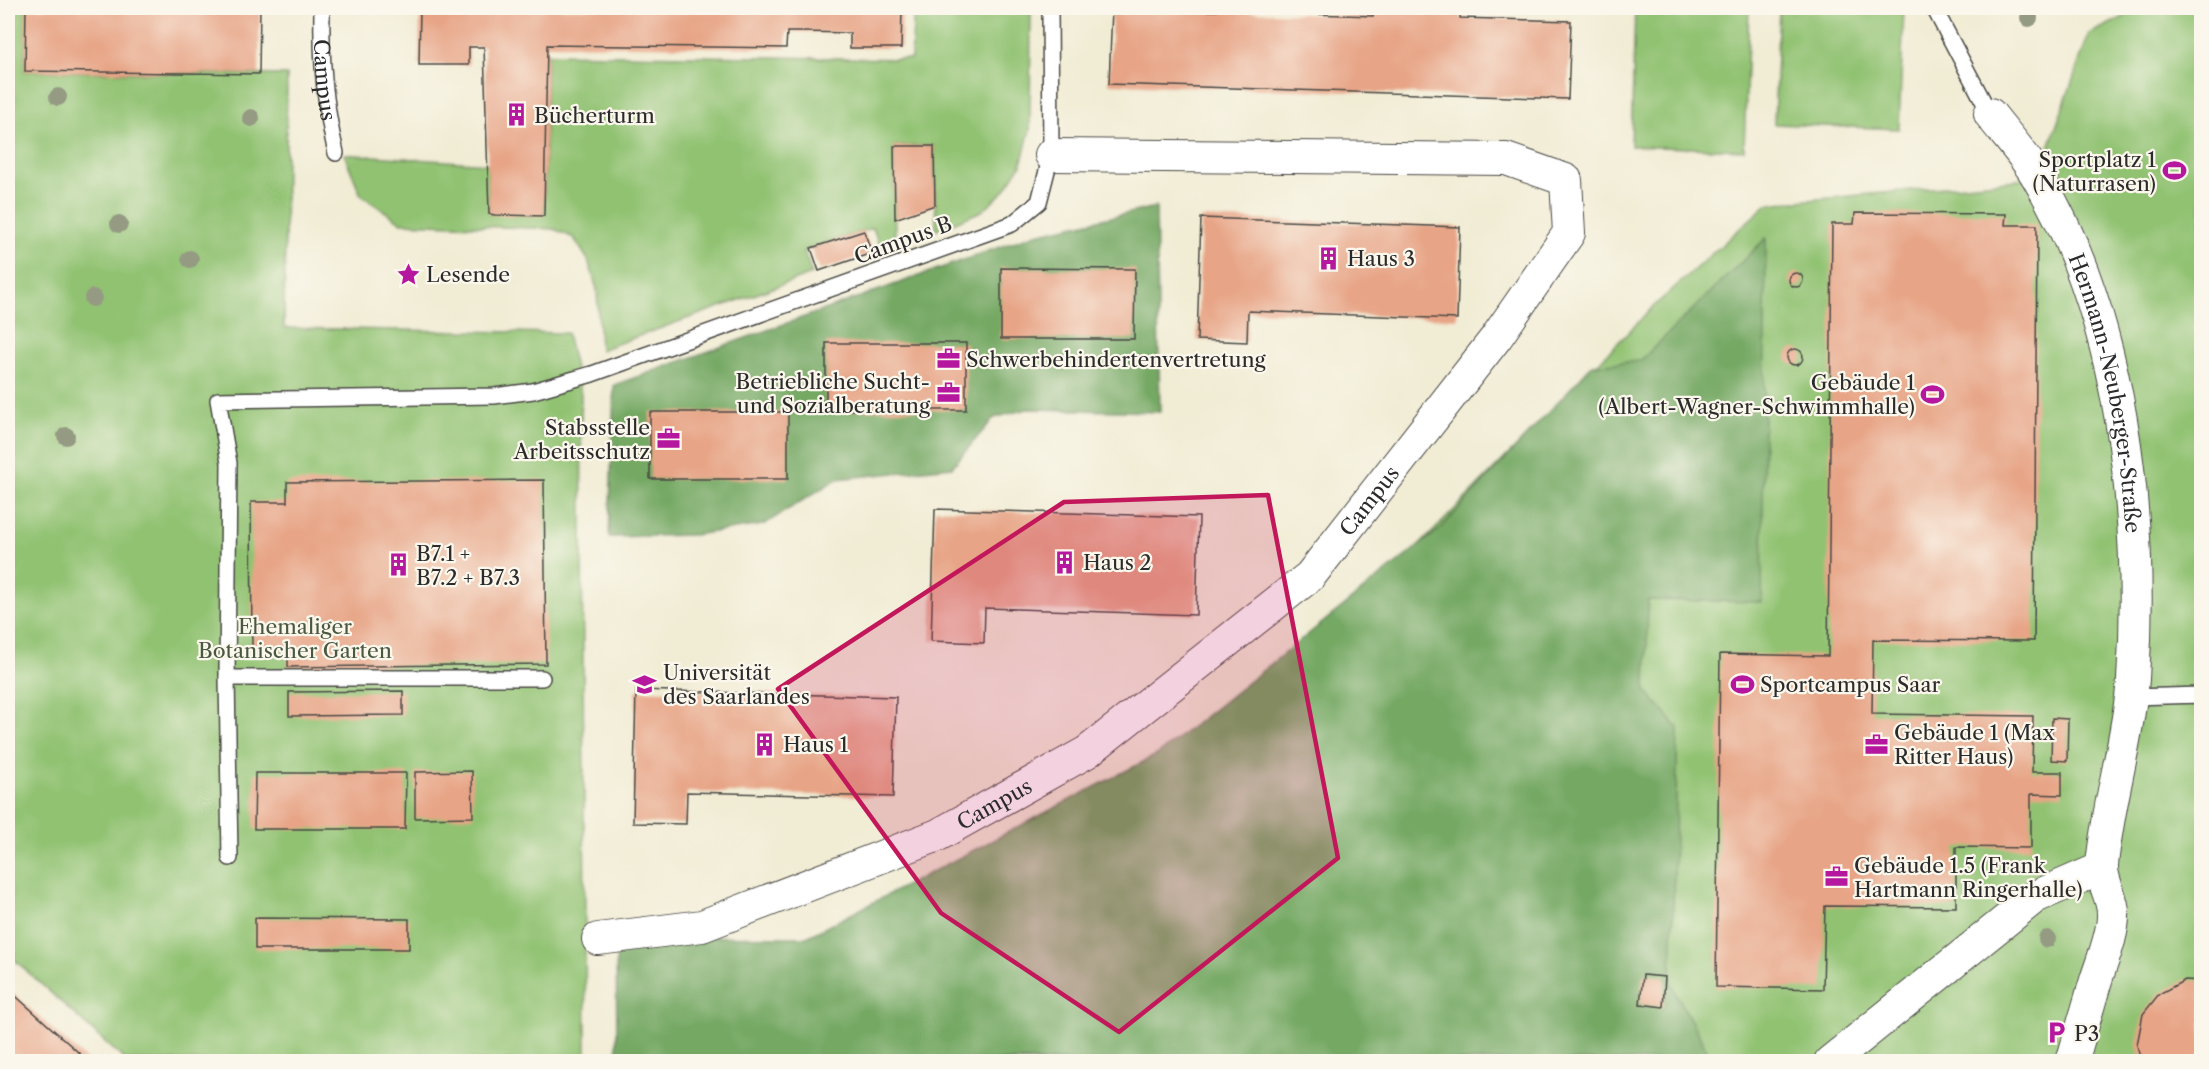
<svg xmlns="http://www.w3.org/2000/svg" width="2209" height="1069" font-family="'Libre Caslon Text',serif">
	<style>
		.green { fill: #91c272; stroke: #5e764e; stroke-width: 1.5 }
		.forest { fill: #74a864; stroke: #506a48; stroke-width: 1.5 }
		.building { fill: #e7a486 }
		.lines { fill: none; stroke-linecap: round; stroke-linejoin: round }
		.lane-casing { stroke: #494844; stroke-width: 18 }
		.street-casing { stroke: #494844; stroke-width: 34 }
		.lane { stroke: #fff; stroke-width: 15 }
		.street { stroke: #fff; stroke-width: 32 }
		.tree { fill: #959b83 }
		.marked { fill: #c2185b; fill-opacity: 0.2; stroke: #c2185b; stroke-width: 4.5; stroke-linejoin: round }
		.labels { text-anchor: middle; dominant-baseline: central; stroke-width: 4.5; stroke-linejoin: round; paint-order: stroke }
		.street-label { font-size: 21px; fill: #2b2b2b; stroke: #fbf7ec }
		.poi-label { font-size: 21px; fill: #2b2b2b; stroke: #fbf7ec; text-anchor: start }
		.park-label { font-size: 21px; fill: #4a5840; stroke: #fbf7ec }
	</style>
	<rect width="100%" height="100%" fill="#fbf7ec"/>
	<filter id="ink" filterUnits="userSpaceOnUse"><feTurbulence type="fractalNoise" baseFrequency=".0167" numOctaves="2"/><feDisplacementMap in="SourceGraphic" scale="12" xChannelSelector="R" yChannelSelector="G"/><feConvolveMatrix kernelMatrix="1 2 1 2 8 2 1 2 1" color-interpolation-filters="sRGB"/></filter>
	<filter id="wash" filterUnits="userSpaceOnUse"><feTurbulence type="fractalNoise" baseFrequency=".008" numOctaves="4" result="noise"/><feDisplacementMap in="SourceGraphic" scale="24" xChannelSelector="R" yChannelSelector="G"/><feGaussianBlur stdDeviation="1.35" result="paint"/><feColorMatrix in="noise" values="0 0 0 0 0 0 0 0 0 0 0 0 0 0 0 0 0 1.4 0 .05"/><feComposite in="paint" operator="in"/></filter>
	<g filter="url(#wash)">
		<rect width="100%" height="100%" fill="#f1ecd4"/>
		<!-- green -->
		<g class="green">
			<path d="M8 8H26L25 71 287 75 284 328 567 333 581 394 586 1061H126L8 954Z"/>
			<path d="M914 8H1031L1030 130 1021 165 1004 191 982 211 936 230 934 146H894L895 245 881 250 873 228 811 248 804 251 812 274 600 350 597 289 588 260 574 238 554 229 402 223 361 195 344 154 488 164 489 214 544 215 547 54 911 59Z"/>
			<path d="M1635 8H1749L1744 150 1631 146Z"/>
			<path d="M1779 8H1904L1899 129 1774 124Z"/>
			<path d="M2142 8H2201V1061L913 1062 1653 307 1767 204 2038 178 2089 34Z"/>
		</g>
		<!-- forest -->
		<g class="forest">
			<path d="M1156 207 1160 412 1027 409 994 418 952 467 837 479 763 525 693 535 609 537 614 385 1036 234Z"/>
			<path d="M1766 238 1762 602 1648 600 1646 691 1678 728 1671 984 1713 1061H617L616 936 807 937 1158 754 1441 528 1592 365 1640 361Z"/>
		</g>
		<g id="blocks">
			<!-- building -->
			<g class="building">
				<path d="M26 8H260L259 74 25 71Z"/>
				<path d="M420 8H902L901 48H850V33L802 32H787L786 48 547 45 544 216 495 215 489 214 484 47H469V65H419Z"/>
				<path d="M1112 8 1217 11V8H1249V12L1373 16V8H1461L1460 18 1571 21 1568 99 1109 84Z"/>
				<path d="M894 146H934L935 205 895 219Z"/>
				<path d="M1855 213 2006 214 2005 225H2037L2034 641 1873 640 1872 714 2033 716 2032 772H2062V795L2031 794V848L1956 847V907L1825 906 1823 989 1716 987 1720 654 1828 656 1832 224H1854Z"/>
				<path d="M1201 218 1460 227 1457 319 1248 311 1247 342 1197 340Z"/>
				<path d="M864 231 872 253 819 271 811 248Z"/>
				<path d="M1001 268 1135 269 1134 339H1001Z"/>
				<circle cx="1796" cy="280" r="7"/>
				<rect x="826" y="343" width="140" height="67"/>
				<circle cx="1795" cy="357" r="8"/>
				<rect x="650" y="412" width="138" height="67"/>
				<path d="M544 480 546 664 288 667V650H252L251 502H287V482Z"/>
				<path d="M935 509 1199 517 1196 615 985 608 984 643 931 641Z"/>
				<path d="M636 690 896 697 893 797 687 792 686 824 633 823Z"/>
				<path d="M403 691V715L289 716V692Z"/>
				<path d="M2052 718 2068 719 2067 761 2051 760Z"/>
				<path d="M472 771 473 817 415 818V772Z"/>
				<path d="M255 773H406L405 829H254Z"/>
				<path d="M255 918 409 919V949H255Z"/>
				<path d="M1643 975 1665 977 1663 1007 1640 1004Z"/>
				<path d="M2185 980 2202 981V1062H2141L2137 1045 2143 1014 2159 994Z"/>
				<path d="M8 989 89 1062H8Z"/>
			</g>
		</g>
	</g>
	<g filter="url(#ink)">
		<use href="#blocks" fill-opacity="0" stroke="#494844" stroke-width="1.5"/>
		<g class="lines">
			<defs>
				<g id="lane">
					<path id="s1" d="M322 8C321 61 324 101 336 153"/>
					<path d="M1934 8 1990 114"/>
					<path d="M227 678H542"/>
					<path d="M2131 697 2202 695"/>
					<path d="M230 858 227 678 229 463 218 400 494 396 533 391 592 374 1012 224 1039 202 1051 155 1050 8"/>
				</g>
				<g id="street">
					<path id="s2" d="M1990 114C2006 135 2025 155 2038 178 2122 319 2144 517 2133 679 2128 741 2108 802 2102 865 2101 881 2113 897 2113 913 2114 933 2102 961 2096 980 2088 1007 2080 1035 2072 1062"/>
					<path id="s3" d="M598 939 702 926 938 835 1087 752 1310 576 1496 338 1569 233 1566 180 1506 159 1051 155"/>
					<path d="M1830 1062 2035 897 2102 868"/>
				</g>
			</defs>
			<!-- lane casing -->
			<use href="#lane" class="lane-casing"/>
			<!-- street casing -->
			<use href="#street" class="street-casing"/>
			<!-- lane -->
			<use href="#lane" class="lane"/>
			<!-- street -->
			<use href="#street" class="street"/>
		</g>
		<!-- trees -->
		<g class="tree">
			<circle cx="2029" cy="18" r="9"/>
			<circle cx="58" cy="97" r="9"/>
			<circle cx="251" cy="118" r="9"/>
			<circle cx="119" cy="224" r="9"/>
			<circle cx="190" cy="259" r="9"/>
			<circle cx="93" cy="298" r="9"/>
			<circle cx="66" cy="436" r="9"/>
			<circle cx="2047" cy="939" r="9"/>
		</g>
	</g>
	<!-- marked area -->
	<path class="marked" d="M1268 495 1338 858 1119 1032 941 913 778 689 1064 502Z"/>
	<!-- icons -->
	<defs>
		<symbol id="building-bare" viewBox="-9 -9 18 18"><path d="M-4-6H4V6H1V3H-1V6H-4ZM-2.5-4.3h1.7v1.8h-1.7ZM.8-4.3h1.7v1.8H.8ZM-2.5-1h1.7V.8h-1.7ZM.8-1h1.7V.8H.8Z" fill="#b5179e" stroke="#fbf7ec" stroke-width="2.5" paint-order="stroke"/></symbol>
		<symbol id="stadium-bare" viewBox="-9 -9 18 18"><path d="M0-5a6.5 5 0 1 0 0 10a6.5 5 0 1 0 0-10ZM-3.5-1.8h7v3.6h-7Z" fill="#b5179e" stroke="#fbf7ec" stroke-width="2.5" paint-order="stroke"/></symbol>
		<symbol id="sight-bare" viewBox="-9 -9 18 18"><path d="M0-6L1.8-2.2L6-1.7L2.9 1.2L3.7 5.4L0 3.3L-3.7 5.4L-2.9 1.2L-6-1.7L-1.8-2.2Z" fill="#b5179e" stroke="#fbf7ec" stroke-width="2.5" paint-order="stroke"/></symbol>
		<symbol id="office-bare" viewBox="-9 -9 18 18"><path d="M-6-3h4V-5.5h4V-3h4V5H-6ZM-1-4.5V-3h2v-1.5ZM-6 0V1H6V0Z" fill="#b5179e" stroke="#fbf7ec" stroke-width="2.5" paint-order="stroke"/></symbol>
		<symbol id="university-bare" viewBox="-9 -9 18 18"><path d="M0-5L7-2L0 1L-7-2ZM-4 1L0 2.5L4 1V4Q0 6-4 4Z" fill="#b5179e" stroke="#fbf7ec" stroke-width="2.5" paint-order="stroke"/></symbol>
		<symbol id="parking-bare" viewBox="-9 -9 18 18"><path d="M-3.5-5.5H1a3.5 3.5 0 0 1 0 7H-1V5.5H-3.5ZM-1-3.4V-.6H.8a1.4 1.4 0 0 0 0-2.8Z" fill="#b5179e" stroke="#fbf7ec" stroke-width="2.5" paint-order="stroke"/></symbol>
	</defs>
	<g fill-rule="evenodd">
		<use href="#building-bare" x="500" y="98" width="33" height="33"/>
		<use href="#stadium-bare" x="2158" y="154" width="33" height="33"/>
		<use href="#building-bare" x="1312" y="242" width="33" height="33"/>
		<use href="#sight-bare" x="392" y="258" width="33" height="33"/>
		<use href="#office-bare" x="932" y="342" width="33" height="33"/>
		<use href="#office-bare" x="932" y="376" width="33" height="33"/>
		<use href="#stadium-bare" x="1916" y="378" width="33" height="33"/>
		<use href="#office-bare" x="652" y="422" width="33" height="33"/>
		<use href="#building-bare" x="1048" y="546" width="33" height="33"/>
		<use href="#building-bare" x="382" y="548" width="33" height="33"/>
		<use href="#university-bare" x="628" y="668" width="33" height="33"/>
		<use href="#stadium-bare" x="1726" y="668" width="33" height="33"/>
		<use href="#building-bare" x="748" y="728" width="33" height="33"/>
		<use href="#office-bare" x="1860" y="728" width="33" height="33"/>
		<use href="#office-bare" x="1820" y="860" width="33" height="33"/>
		<use href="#parking-bare" x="2040" y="1016" width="33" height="33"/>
	</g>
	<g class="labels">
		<!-- street labels -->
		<g class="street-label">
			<text stroke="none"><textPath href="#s1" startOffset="72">Campus</textPath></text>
			<text transform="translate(903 240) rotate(-20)">Campus B</text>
			<text stroke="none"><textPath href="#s2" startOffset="308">Hermann-Neuberger-Straße</textPath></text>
			<text stroke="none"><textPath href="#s3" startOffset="908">Campus</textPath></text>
			<text stroke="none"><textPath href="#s3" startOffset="422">Campus</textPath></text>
		</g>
		<!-- poi labels -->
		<g class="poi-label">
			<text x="534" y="115">Bücherturm</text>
			<text x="2156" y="159" text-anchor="end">Sportplatz 1<tspan x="2156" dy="24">(Naturrasen)</tspan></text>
			<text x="1347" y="258">Haus 3</text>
			<text x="426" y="274">Lesende</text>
			<text x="966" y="359">Schwerbehindertenvertretung</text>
			<text x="930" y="381" text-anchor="end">Betriebliche Sucht-<tspan x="930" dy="24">und Sozialberatung</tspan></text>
			<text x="1915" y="382" text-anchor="end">Gebäude 1<tspan x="1915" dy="24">(Albert-Wagner-Schwimmhalle)</tspan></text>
			<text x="650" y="427" text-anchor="end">Stabsstelle<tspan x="650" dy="24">Arbeitsschutz</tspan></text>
			<text x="416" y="553">B7.1 +<tspan x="416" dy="24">B7.2 + B7.3</tspan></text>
			<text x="1083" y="562">Haus 2</text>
			<text x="663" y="672">Universität<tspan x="663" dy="24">des Saarlandes</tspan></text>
			<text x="1760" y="684">Sportcampus Saar</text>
			<text x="1894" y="732">Gebäude 1 (Max<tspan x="1894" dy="24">Ritter Haus)</tspan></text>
			<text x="783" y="744">Haus 1</text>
			<text x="1854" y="865">Gebäude 1.5 (Frank<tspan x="1854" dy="24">Hartmann Ringerhalle)</tspan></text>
			<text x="2074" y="1033">P3</text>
		</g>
		<!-- park labels -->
		<g class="park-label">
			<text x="295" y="626">Ehemaliger<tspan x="295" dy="24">Botanischer Garten</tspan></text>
		</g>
	</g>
	<!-- margin -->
	<rect width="2209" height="1069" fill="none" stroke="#fbf7ec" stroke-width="30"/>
</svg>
